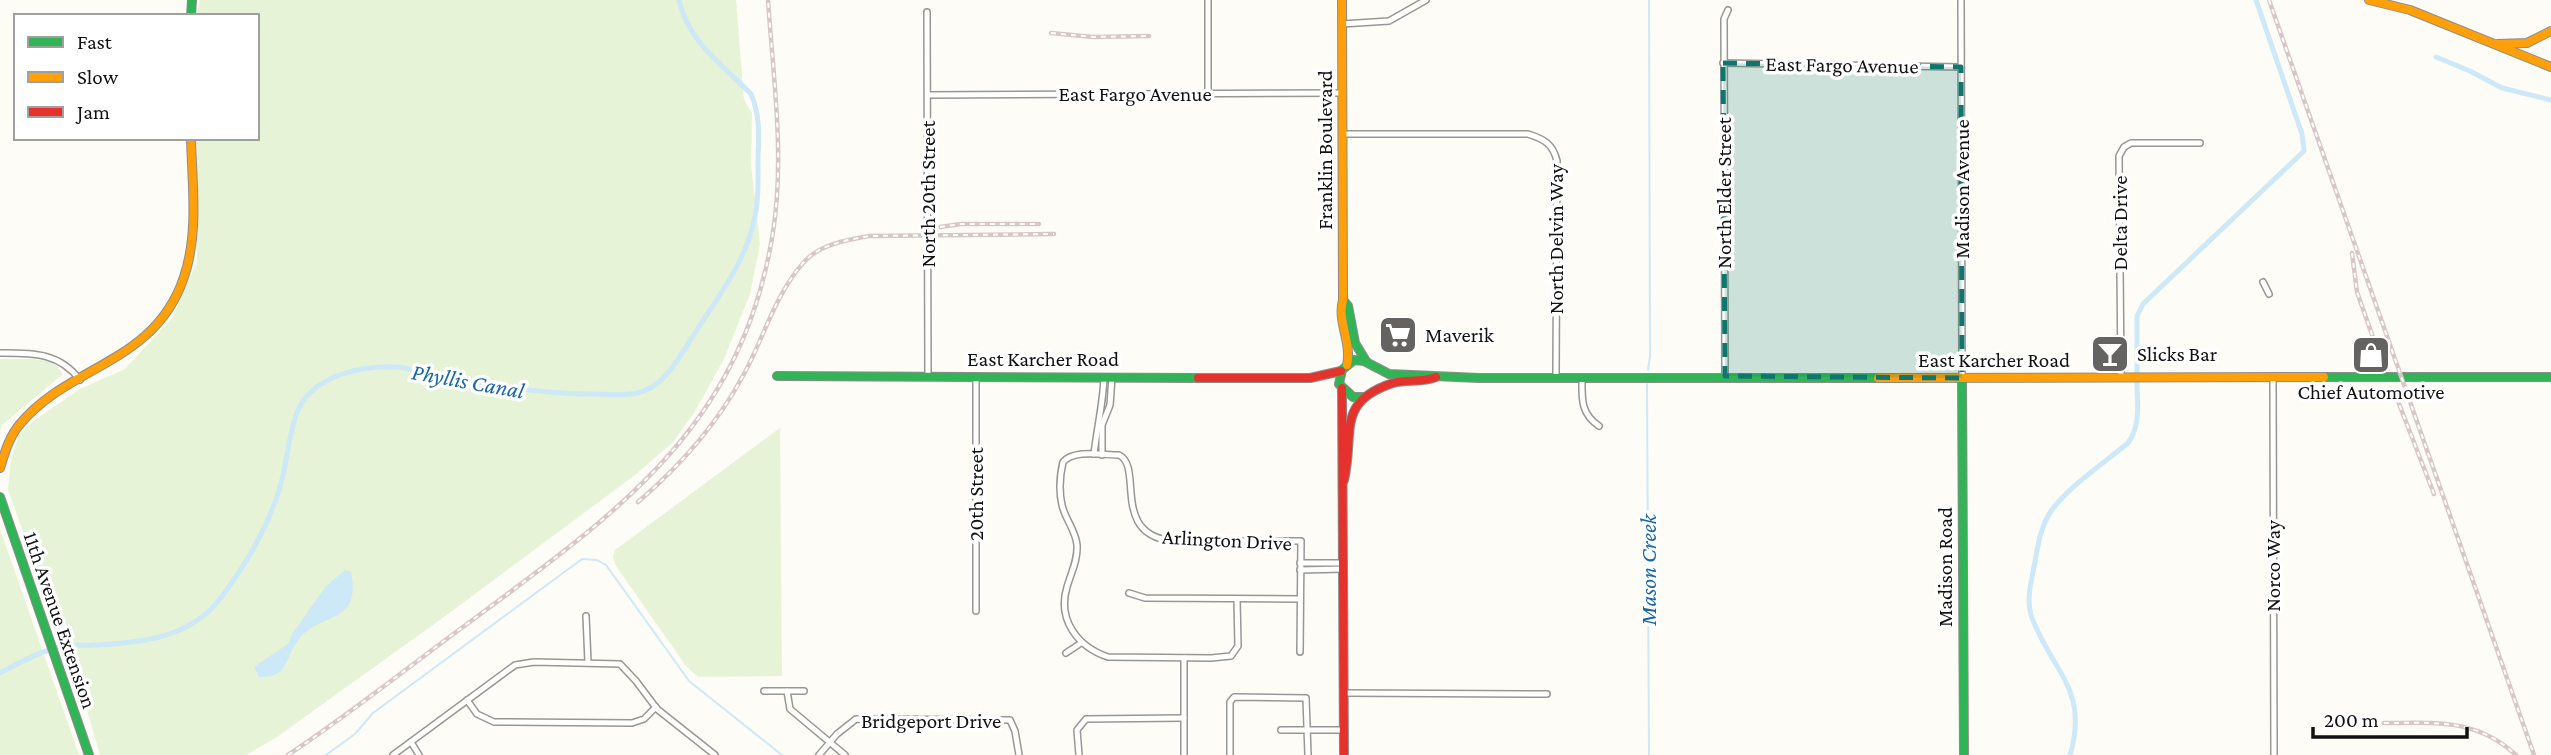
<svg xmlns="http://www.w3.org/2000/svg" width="2551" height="755" font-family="'Crimson Pro',serif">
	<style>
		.green { fill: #e7f3d7 }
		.water { fill: #cde8f7 }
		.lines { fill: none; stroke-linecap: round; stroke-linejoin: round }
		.stream { stroke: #cde8f7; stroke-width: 2 }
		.canal { stroke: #cde8f7; stroke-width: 5 }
		.street-casing { stroke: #979795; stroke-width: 8 }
		.fast-casing { stroke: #8e8d8b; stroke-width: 10 }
		.slow-casing { stroke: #8e8d8b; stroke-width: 10 }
		.jam-casing { stroke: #8e8d8b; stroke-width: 10 }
		.street { stroke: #fffffe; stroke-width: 5 }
		.fast { stroke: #30b455; stroke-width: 8 }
		.slow { stroke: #ff9f0a; stroke-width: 8 }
		.jam { stroke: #e5322d; stroke-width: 8 }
		.rail-casing { stroke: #d9c6c7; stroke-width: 4.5 }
		.rail { stroke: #fff; stroke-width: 2; stroke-dasharray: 5; stroke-linecap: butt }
		.marked { fill: #0f766e; fill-opacity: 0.2; stroke: #0f766e; stroke-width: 5; stroke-dasharray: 14 9; stroke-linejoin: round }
		.labels { text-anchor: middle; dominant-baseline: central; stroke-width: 7; stroke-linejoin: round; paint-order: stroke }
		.street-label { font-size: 21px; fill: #111; stroke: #fff }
		.poi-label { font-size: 21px; fill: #111; stroke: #fff; text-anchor: start }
		.water-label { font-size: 23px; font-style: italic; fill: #1768a6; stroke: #fff }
	</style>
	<rect width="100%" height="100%" fill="#fdfcf7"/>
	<!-- green -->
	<g class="green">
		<path d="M200 0H736L744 100 752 113 751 164 760 244 750 294 724 359 694 413 673 442 635 475 448 614 277 737 246 755H100L86 707 8 490 11 458 19 435 32 422 80 389 125 369 172 318 197 262V138H257V16H197Z"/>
		<path d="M0 359H35L53 362 63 374 2 425 0 431Z"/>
		<path d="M780 428 782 676 698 677 686 666 616 566 613 557 615 550Z"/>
		<path d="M0 529 79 755H0Z"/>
	</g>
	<!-- water -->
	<path class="water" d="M345 570 351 572C362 625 320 612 299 639 284 658 290 678 259 677L254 667 289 643 292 634 326 586Z"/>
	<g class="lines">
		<!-- stream -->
		<g class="stream">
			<path d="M1648 370 1650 356 1649 0"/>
			<path d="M1647 384 1649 755"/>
			<path d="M326 755 355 734 373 713 582 559 597 560 606 565 689 681 782 755"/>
		</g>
		<!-- canal -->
		<g class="canal">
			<path d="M2436 57 2470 71 2502 88 2551 100"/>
			<path d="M2137 373V316L2143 304 2304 151 2302 134 2256 0"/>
			<path d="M0 673C19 663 42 650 64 646 73 644 85 646 95 645 141 643 190 638 220 599 245 566 268 528 280 487 287 464 288 438 296 415 310 375 362 365 399 367 464 380 528 394 594 394 608 394 623 396 637 393 665 387 680 356 695 333 717 298 745 263 754 221 759 200 758 178 758 157 759 136 760 114 751 94 723 65 688 42 679 0"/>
			<path d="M2070 755C2090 688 2050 670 2031 615 2026 598 2032 578 2035 562 2038 544 2041 526 2051 511 2069 486 2104 463 2128 443 2141 426 2137 403 2137 382"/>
		</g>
		<defs>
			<g id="street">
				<path d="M1208 0V93"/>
				<path d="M1961 0 1962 378"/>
				<path d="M927 12 928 376"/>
				<path d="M1342 24 1389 21 1426 0"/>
				<path d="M1723 63 1961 67"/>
				<path d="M928 95 1342 93"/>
				<path d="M1342 134H1528C1544 139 1553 144 1557 161L1556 377"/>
				<path d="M2263 282 2269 294"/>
				<path d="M0 353C32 353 59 352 80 380"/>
				<path d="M1725 376 1724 19 1728 10"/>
				<path d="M1582 377C1582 398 1580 413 1599 426"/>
				<path d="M2121 378 2119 156 2124 147 2131 143H2200"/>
				<path d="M2273 378 2274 755"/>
				<path d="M1094 454C1097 428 1103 404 1104 377"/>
				<path d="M1102 455V425L1110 405 1112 377"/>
				<path d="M1300 563H1344"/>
				<path d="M1300 570 1344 569"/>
				<path d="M1129 593 1145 598 1300 599"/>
				<path d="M1237 599 1238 646 1231 656 1211 658 1108 657C1078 647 1057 620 1067 587 1071 573 1078 560 1077 545 1076 531 1065 519 1062 505 1059 492 1060 475 1063 462 1074 449 1103 455 1119 455 1144 467 1110 535 1173 541H1301L1300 652"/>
				<path d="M976 611V376"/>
				<path d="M586 616 588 662"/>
				<path d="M1066 653 1081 643"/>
				<path d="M764 691H804"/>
				<path d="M787 691 790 709 845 755"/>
				<path d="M1343 693 1547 694"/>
				<path d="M467 700 477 714 494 722 632 723 644 719 656 707"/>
				<path d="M1281 730H1343"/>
				<path d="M411 742 419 755"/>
				<path d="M393 755 515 665 534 662 620 664 636 681 657 709 715 755"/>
				<path d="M819 755 837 734 856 719 1010 720 1015 731 1019 755"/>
				<path d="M1079 755 1077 730 1086 719 1184 718"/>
				<path d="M1184 755V658"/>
				<path d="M1230 755V702L1234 697 1306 698 1308 755"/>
			</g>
			<g id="fast">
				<path d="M191 16 192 0"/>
				<path d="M1343 300 1348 306 1355 343 1366 361"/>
				<path d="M777 376 1198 378"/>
				<path d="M2324 377H2551"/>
				<path d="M1962 378 1964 755"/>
				<path d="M1365 397H1353L1339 384 1342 370 1354 360 1364 361 1389 374 1479 378H1878"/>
				<path d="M0 497 89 755"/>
			</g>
			<g id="slow">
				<path d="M1342 0 1343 300C1337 322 1352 342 1347 365"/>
				<path d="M2369 0 2410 10 2551 67"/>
				<path d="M2498 44 2527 43 2551 31"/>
				<path d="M1878 378 2324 377"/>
				<path d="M0 468C5 452 9 437 20 424 70 364 155 364 184 277 199 233 192 183 191 138"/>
			</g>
			<g id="jam">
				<path d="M1198 378H1310L1341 371"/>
				<path d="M1342 388 1344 755"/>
				<path d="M1344 480C1355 433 1335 402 1393 383 1407 379 1422 383 1436 377"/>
			</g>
		</defs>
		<!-- street casing -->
		<use href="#street" class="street-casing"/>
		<!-- fast casing -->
		<use href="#fast" class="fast-casing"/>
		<!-- slow casing -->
		<use href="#slow" class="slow-casing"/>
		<!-- jam casing -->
		<use href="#jam" class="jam-casing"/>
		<!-- street -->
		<use href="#street" class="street"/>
		<!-- fast -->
		<use href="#fast" class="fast"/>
		<!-- slow -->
		<use href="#slow" class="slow"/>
		<!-- jam -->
		<use href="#jam" class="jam"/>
		<defs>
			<g id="rail">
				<path d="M2269 0 2534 755"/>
				<path d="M1051 33 1093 37 1149 36"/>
				<path d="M940 227 961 224H1039"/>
				<path d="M2352 253 2357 292 2382 363"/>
				<path d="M2396 396 2434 494"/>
				<path d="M638 502C680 466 718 423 744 374 764 337 776 292 805 261 821 244 847 240 869 236L1054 234"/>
				<path d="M2384 723C2435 723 2476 718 2516 755"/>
				<path d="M288 755C350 714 407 668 467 624 615 514 742 429 773 232 785 156 773 76 768 0"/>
			</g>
		</defs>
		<!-- rail casing -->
		<use href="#rail" class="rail-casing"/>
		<!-- rail -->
		<use href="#rail" class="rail"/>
	</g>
	<!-- marked area -->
	<path class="marked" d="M1723 63 1961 67 1962 378 1725 376Z"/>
	<!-- icons -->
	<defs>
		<symbol id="supermarket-square" viewBox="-11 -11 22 22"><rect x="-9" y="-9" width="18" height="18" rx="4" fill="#646362" stroke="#fff"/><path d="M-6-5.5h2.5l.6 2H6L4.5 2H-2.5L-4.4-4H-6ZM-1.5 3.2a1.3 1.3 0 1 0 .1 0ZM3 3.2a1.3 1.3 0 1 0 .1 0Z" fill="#fff"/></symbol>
		<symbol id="bar-square" viewBox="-11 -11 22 22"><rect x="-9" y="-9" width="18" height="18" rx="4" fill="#646362" stroke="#fff"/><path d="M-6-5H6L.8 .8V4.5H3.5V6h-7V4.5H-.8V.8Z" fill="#fff"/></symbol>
		<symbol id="shop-square" viewBox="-11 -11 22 22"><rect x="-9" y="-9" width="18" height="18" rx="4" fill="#646362" stroke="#fff"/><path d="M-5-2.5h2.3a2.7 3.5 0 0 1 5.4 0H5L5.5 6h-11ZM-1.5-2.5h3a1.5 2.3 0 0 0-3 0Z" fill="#fff"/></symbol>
	</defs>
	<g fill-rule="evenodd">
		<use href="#supermarket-square" x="1376" y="313" width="44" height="44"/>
		<use href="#bar-square" x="2088" y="332" width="44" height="44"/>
		<use href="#shop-square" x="2349" y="333" width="44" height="44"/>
	</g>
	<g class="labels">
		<!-- street labels -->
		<g class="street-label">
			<text transform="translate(1842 65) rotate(1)">East Fargo Avenue</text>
			<text x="1135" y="94">East Fargo Avenue</text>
			<text transform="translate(1325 150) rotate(-90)">Franklin Boulevard</text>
			<text transform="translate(1962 189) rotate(-90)">Madison Avenue</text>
			<text transform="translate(1724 193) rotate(-90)">North Elder Street</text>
			<text transform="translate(928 194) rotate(-90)">North 20th Street</text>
			<text transform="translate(2120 223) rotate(-90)">Delta Drive</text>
			<text transform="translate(1556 239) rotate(-90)">North Delvin Way</text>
			<text x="1043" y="359">East Karcher Road</text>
			<text x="1994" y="360">East Karcher Road</text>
			<text transform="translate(976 494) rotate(-90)">20th Street</text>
			<text transform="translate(1227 540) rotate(3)">Arlington Drive</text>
			<text transform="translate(2273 566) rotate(-90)">Norco Way</text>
			<text transform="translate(1945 567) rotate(-90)">Madison Road</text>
			<text transform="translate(60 620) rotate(71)">11th Avenue Extension</text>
			<text x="931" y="721">Bridgeport Drive</text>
		</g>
		<!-- poi labels -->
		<g class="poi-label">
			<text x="1425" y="335">Maverik</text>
			<text x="2137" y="354">Slicks Bar</text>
			<text x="2371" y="392" text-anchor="middle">Chief Automotive</text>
		</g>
		<!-- water labels -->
		<g class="water-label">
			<text transform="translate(468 381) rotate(10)">Phyllis Canal</text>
			<text transform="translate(1648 570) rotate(-90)">Mason Creek</text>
		</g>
	</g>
	<!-- legend -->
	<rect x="14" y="14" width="245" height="126" fill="#ffffff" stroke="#a0a0a0" stroke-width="2"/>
	<rect x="28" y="37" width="35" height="10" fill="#30b455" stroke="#a0a0a0" stroke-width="2"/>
	<text x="77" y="49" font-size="21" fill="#111111">Fast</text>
	<rect x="28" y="72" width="35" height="10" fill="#ff9f0a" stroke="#a0a0a0" stroke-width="2"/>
	<text x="77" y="84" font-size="21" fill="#111111">Slow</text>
	<rect x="28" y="107" width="35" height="10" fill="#e5322d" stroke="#a0a0a0" stroke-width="2"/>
	<text x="77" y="119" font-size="21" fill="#111111">Jam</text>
	<!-- scale -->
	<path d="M2313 727v10h154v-10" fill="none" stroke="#111111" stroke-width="3.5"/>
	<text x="2324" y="727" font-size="21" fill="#111111" stroke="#ffffff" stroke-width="5" paint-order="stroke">200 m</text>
</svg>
